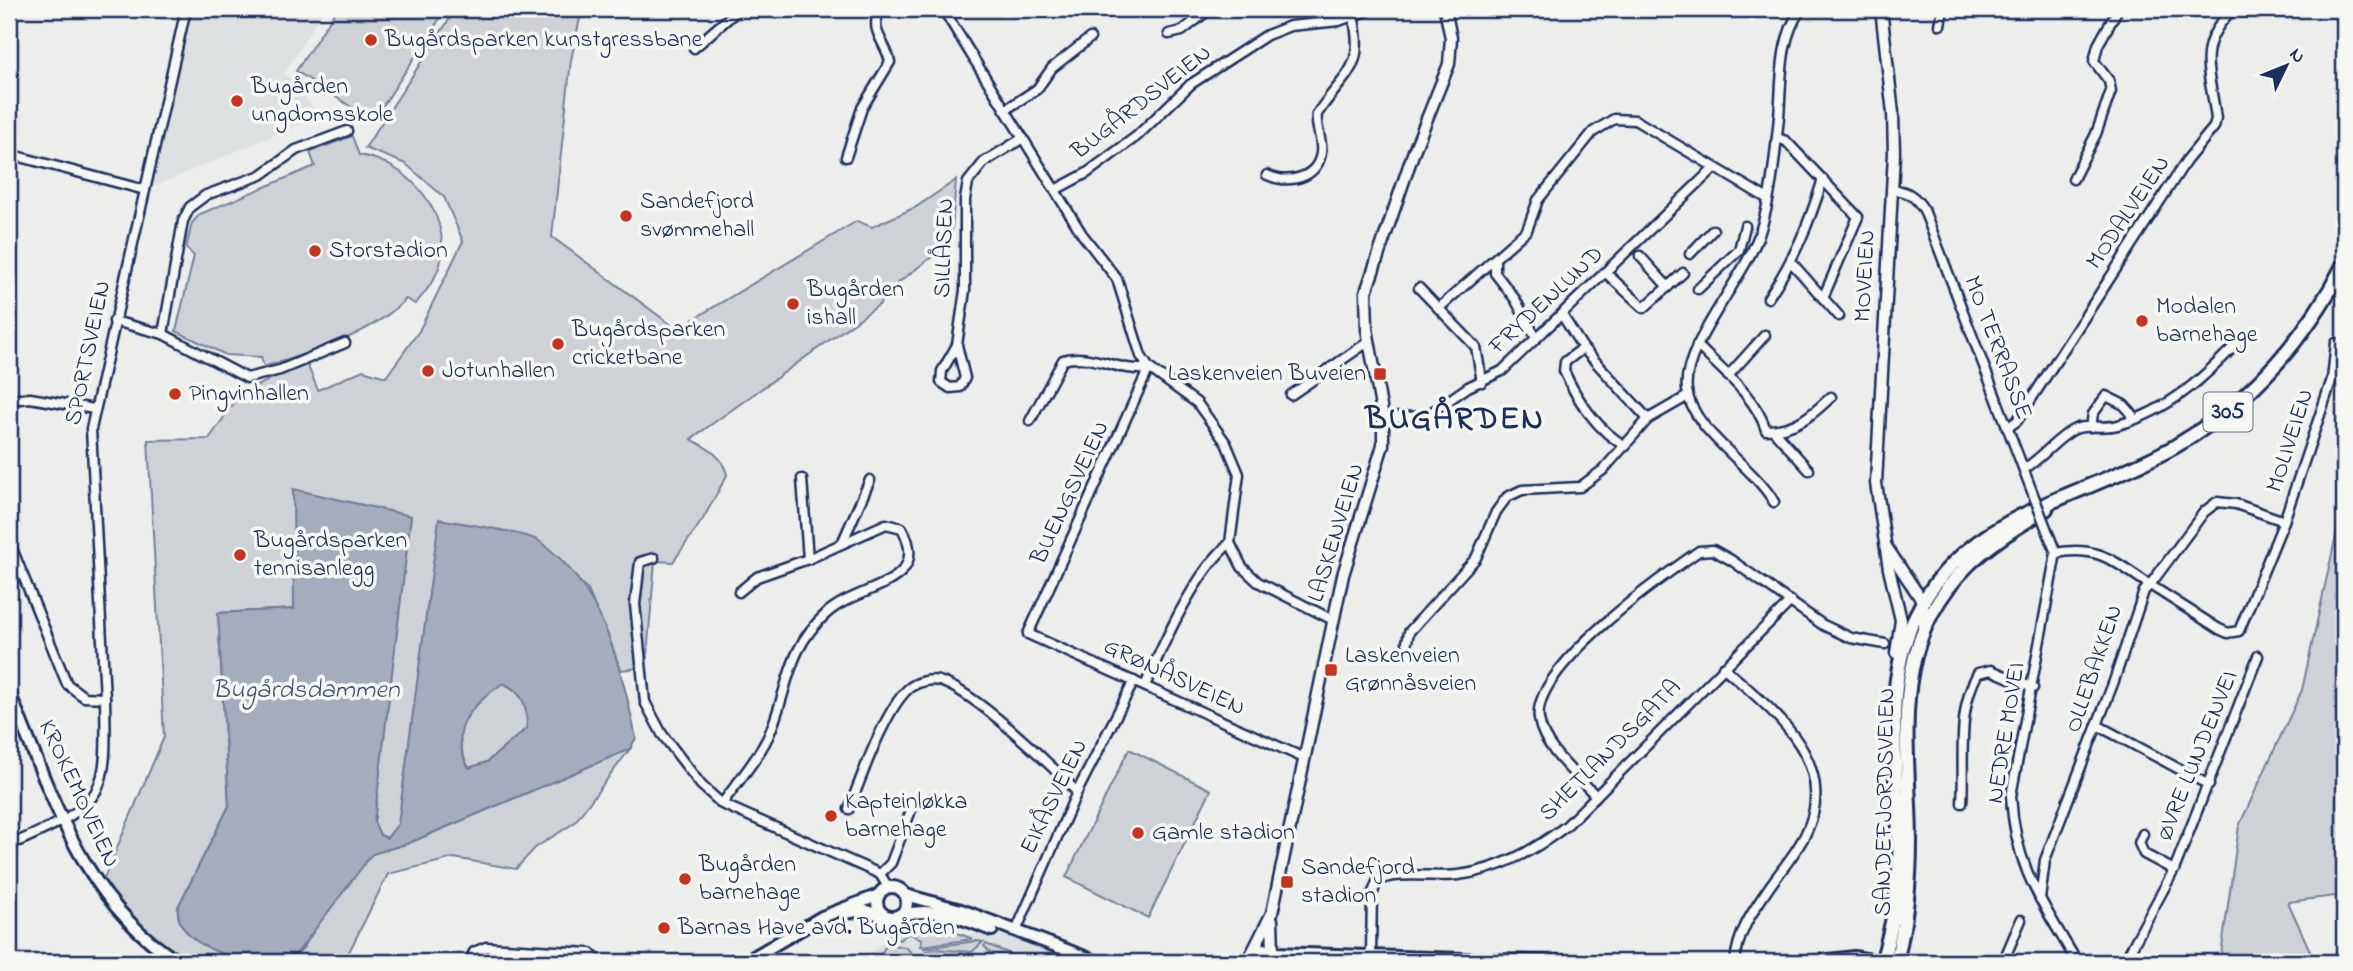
<svg xmlns="http://www.w3.org/2000/svg" width="2353" height="971" font-family="'Indie Flower',sans-serif">
	<style>
		.built { fill: #dde0e1 }
		.green { fill: #ced2d7; stroke: #74809a; stroke-width: 2 }
		.water { fill: #a5acbc; stroke: #6e7a96; stroke-width: 2; fill-rule: evenodd }
		.lines { fill: none; stroke-linecap: round; stroke-linejoin: round }
		.minor-casing { stroke: #1b2f5e; stroke-width: 13 }
		.tertiary-casing { stroke: #1b2f5e; stroke-width: 15 }
		.secondary-casing { stroke: #1b2f5e; stroke-width: 16 }
		.primary-casing { stroke: #1b2f5e; stroke-width: 18 }
		.minor { stroke: #f6f6f2; stroke-width: 8 }
		.tertiary { stroke: #f6f6f2; stroke-width: 10 }
		.secondary { stroke: #f6f6f2; stroke-width: 10 }
		.primary { stroke: #f6f6f2; stroke-width: 12 }
		.minor-bridge-casing { stroke: #1b2f5e; stroke-width: 13; stroke-linecap: butt }
		.minor-bridge { stroke: #f6f6f2; stroke-width: 8 }
		.poi-dot { fill: #c8321e; stroke: #f6f6f2; stroke-width: 2.5 }
		.labels { text-anchor: middle; dominant-baseline: central; stroke-width: 7; stroke-linejoin: round; paint-order: stroke }
		.shield { fill: #f6f6f2; stroke: #5d6b8a; stroke-width: 2 }
		.shield-label { font-size: 23px; font-weight: bold; fill: #1b2f5e }
		.poi-label { font-size: 24px; fill: #1b2f5e; stroke: #f6f6f2; text-anchor: start }
		.street-label { font-size: 24px; fill: #1b2f5e; stroke: #f6f6f2 }
		.water-label { font-size: 26px; font-style: italic; fill: #44547a; stroke: #f6f6f2 }
		.district-label { font-size: 32px; font-weight: bold; letter-spacing: 2px; fill: #1b2f5e; stroke: #f6f6f2 }
	</style>
	<rect width="100%" height="100%" fill="#edeeec"/>
	<filter id="ink" filterUnits="userSpaceOnUse"><feTurbulence type="fractalNoise" baseFrequency=".0143" numOctaves="2"/><feDisplacementMap in="SourceGraphic" scale="14" xChannelSelector="R" yChannelSelector="G"/><feConvolveMatrix kernelMatrix="1 2 1 2 8 2 1 2 1" color-interpolation-filters="sRGB"/></filter>
	<g filter="url(#ink)">
		<!-- built -->
		<g class="built">
			<path d="M186 9H324L285 73 320 116 145 190Z"/>
			<path d="M895 932 1010 936 1079 962H861Z"/>
		</g>
		<!-- green -->
		<g class="green">
			<path d="M337 9H446L373 121 296 71Z"/>
			<path d="M456 9H582L571 60 552 237 677 329 857 221 872 227 916 207 956 180 951 242 885 293 880 304 691 439C708 449 722 454 727 475L703 519 673 562 655 561 646 667 621 670 588 590 537 540 398 824 387 838 380 835 374 822 410 516 295 595 294 609 218 613 229 806 178 907C174 942 230 957 259 962H192L151 935 102 883 164 737 148 440 209 439 240 394 306 362 318 390 363 370 386 377 419 331 463 241 444 197 406 164 365 148Z"/>
			<path d="M352 136 359 155C405 162 445 205 442 253 441 273 428 290 415 304L406 299C370 336 312 352 264 367L261 357 226 355 176 331 194 256 186 248 192 223 200 214 315 166 310 152Z"/>
			<path d="M2344 499V904L2335 896 2288 902 2315 962H2220L2239 826 2302 690Z"/>
			<path d="M502 682C524 693 527 704 527 728L487 762 469 768C446 727 472 708 502 682Z"/>
			<path d="M630 749 574 823 535 848 516 869 454 858 388 874 344 962H289L303 948 320 921 372 854 409 843Z"/>
			<path d="M1129 749 1211 790 1148 918 1066 877Z"/>
			<path d="M920 921 928 922 973 939 921 946 922 939 909 933 899 940 889 935V932Z"/>
			<path d="M977 941 983 942 972 952 923 948Z"/>
			<path d="M887 944 905 947 911 952 900 962H876Z"/>
			<path d="M986 944 1015 956 1016 962H998L984 946Z"/>
			<path d="M926 951 969 955 961 962H928L932 958Z"/>
		</g>
		<!-- water -->
		<path class="water" d="M293 489 411 516 374 822 380 835 387 838 398 824 439 519C460 523 525 532 539 541 603 586 621 667 636 738L630 749 409 843 372 854 291 961C257 967 174 951 178 907L229 806 218 613 294 609ZM503 683C524 693 527 705 527 728L487 762 469 768C446 729 472 705 503 683Z"/>
		<g class="lines">
			<defs>
				<g id="minor">
					<path d="M943 9 1082 234 1117 279 1141 356 1149 368 1197 403 1226 443 1239 474 1230 543 1242 567 1258 582 1333 620"/>
					<path d="M1940 25 1943 9"/>
					<path d="M1169 34 1182 31 1210 9"/>
					<path d="M694 48 739 9"/>
					<path d="M1005 110 1037 89 1052 68 1090 38"/>
					<path d="M1777 138 1786 141 1858 217 1823 298"/>
					<path d="M9 154 145 190"/>
					<path d="M846 157 862 108 890 62C887 43 866 28 882 9"/>
					<path d="M1267 175C1286 184 1317 180 1321 153 1323 139 1315 128 1317 114 1345 72 1366 69 1353 16"/>
					<path d="M2073 179 2096 134 2111 91 2109 81 2094 61 2098 45 2118 9"/>
					<path d="M1892 189C1909 192 1915 196 1924 210L2028 481"/>
					<path d="M1055 190 1087 173 1137 136 1191 84 1267 35 1290 26 1339 21 1372 9"/>
					<path d="M1690 254 1713 230"/>
					<path d="M1640 256 1668 287"/>
					<path d="M1495 260V273L1515 299 1536 338"/>
					<path d="M1792 263 1839 316"/>
					<path d="M1606 273 1644 308 1683 273"/>
					<path d="M1419 288 1476 347 1482 382"/>
					<path d="M1698 289 1739 250 1745 226"/>
					<path d="M1768 298C1794 260 1809 224 1823 179"/>
					<path d="M1439 308 1527 230 1538 200 1593 132 1614 119 1635 120 1768 199"/>
					<path d="M1562 315 1583 348 1648 419"/>
					<path d="M114 321 163 334 247 378 280 370 345 343"/>
					<path d="M163 334 183 221 190 207 206 195 261 175 296 150 347 131"/>
					<path d="M957 345 965 378 960 387 950 388 941 382 942 371 957 345 965 290V200L968 182 984 162 1023 138"/>
					<path d="M1697 345C1722 371 1755 395 1766 430 1795 430 1811 416 1831 397"/>
					<path d="M1583 348 1565 362 1564 371C1576 398 1599 433 1626 446"/>
					<path d="M1149 368 1028 634 1304 758"/>
					<path d="M1728 376 1765 335"/>
					<path d="M1291 395 1368 342"/>
					<path d="M9 400 30 398 94 409"/>
					<path d="M1383 418 1426 416 1468 387 1502 371 1714 168"/>
					<path d="M1030 421 1063 360C1091 351 1120 374 1149 368"/>
					<path d="M2091 427 2093 414 2106 396 2124 405 2132 414 2131 420"/>
					<path d="M2007 428 2017 421 2186 161 2214 127 2216 119C2210 69 2194 48 2233 9"/>
					<path d="M1773 430 1809 470"/>
					<path d="M2024 469C2041 459 2060 435 2075 429 2088 424 2104 429 2118 425 2169 411 2206 376 2241 339"/>
					<path d="M802 479 808 559"/>
					<path d="M1774 502C1753 465 1692 431 1687 390 1681 347 1745 279 1760 232 1772 195 1775 155 1779 117 1782 80 1779 40 1801 9"/>
					<path d="M2050 538 2056 553 2011 796C2015 868 2042 902 2077 962"/>
					<path d="M9 541 67 684 84 697 105 698"/>
					<path d="M843 541 870 480"/>
					<path d="M2056 553C2099 545 2115 562 2150 585L2204 512 2217 502 2236 504 2284 521 2332 379 2336 343"/>
					<path d="M654 558 640 562 635 604 645 702 662 734 701 785 722 804 880 874 888 887"/>
					<path d="M1407 642 1409 632 1418 622 1476 558 1496 512 1507 497 1522 490 1580 487 1603 470 1648 419 1688 396"/>
					<path d="M1723 667C1771 709 1841 761 1806 833 1797 852 1782 869 1770 886 1753 911 1738 931 1735 962"/>
					<path d="M1145 686C1163 644 1195 572 1230 543"/>
					<path d="M2097 725 2209 785"/>
					<path d="M1596 796C1577 775 1543 748 1539 719 1531 669 1660 578 1699 551L1713 550 1731 560 1823 625 1851 638 1885 644"/>
					<path d="M1962 803C1965 761 1956 711 1978 673L1991 670 2033 688"/>
					<path d="M722 804C737 782 756 762 768 737 789 691 785 650 827 613 859 584 933 586 902 528L886 524 808 559 757 577 739 592"/>
					<path d="M849 809C861 778 885 710 908 689 916 682 929 679 939 681 973 690 1051 765 1077 792"/>
					<path d="M2143 834 2139 843 2144 854 2174 870"/>
					<path d="M9 837 19 841C108 802 107 794 105 698L91 429 186 9"/>
					<path d="M880 874 891 863 913 805"/>
					<path d="M2040 899 2045 860 2114 681 2144 591 2150 585 2219 629 2228 633 2239 631 2284 521"/>
					<path d="M1016 931 1077 792 1134 681"/>
					<path d="M1371 954 1372 895 1377 882C1392 870 1438 878 1458 875 1498 870 1535 850 1566 826L1791 601"/>
					<path d="M469 962 474 952 486 947 590 953 599 962"/>
					<path d="M2003 962 2021 920"/>
					<path d="M2124 962 2174 870 2258 656"/>
				</g>
				<g id="tertiary">
					<path d="M1881 9 1893 113 1894 154 1876 483 1889 569 1901 620 1896 653"/>
					<path d="M1887 548 1923 602 1924 628"/>
					<path d="M1272 920 1273 952"/>
					<path d="M1252 953 1272 913 1343 575 1383 445V418L1367 329 1366 292 1414 151 1449 64 1451 38 1445 9"/>
				</g>
				<g id="secondary">
					<path d="M9 692C51 791 82 903 179 962"/>
					<circle cx="892" cy="902" r="15"/>
					<path d="M906 895 961 910 1098 962"/>
					<path d="M845 913 863 910 884 916"/>
					<path d="M901 915C935 906 960 918 992 930"/>
					<path d="M1274 953 1558 962"/>
					<path d="M745 962 822 917 879 895"/>
					<path d="M1248 962 1252 953 1264 949 1274 953 1279 962"/>
					<path d="M1812 962 1854 957 1883 962"/>
				</g>
				<g id="primary">
					<path d="M1882 962C1894 922 1901 878 1899 837 1897 762 1882 688 1915 617 1965 512 2082 499 2174 447 2250 403 2304 342 2344 264"/>
					<path d="M1896 962C1906 922 1910 883 1910 841 1909 738 1887 646 1968 565 1991 542 2019 526 2046 509"/>
				</g>
			</defs>
			<!-- minor casing -->
			<use href="#minor" class="minor-casing"/>
			<!-- tertiary casing -->
			<use href="#tertiary" class="tertiary-casing"/>
			<!-- secondary casing -->
			<use href="#secondary" class="secondary-casing"/>
			<!-- primary casing -->
			<use href="#primary" class="primary-casing"/>
			<!-- minor -->
			<use href="#minor" class="minor"/>
			<!-- tertiary -->
			<use href="#tertiary" class="tertiary"/>
			<!-- secondary -->
			<use href="#secondary" class="secondary"/>
			<!-- primary -->
			<use href="#primary" class="primary"/>
			<defs>
				<path id="minor-bridge" d="M2028 481 2050 538"/>
			</defs>
			<!-- minor-bridge casing -->
			<use href="#minor-bridge" class="minor-bridge-casing"/>
			<!-- minor-bridge -->
			<use href="#minor-bridge" class="minor-bridge"/>
		</g>
	</g>
	<!-- markers -->
	<g class="poi-dot">
		<circle cx="371" cy="40" r="7"/>
		<circle cx="237" cy="101" r="7"/>
		<circle cx="626" cy="216" r="7"/>
		<circle cx="315" cy="251" r="7"/>
		<circle cx="793" cy="304" r="7"/>
		<circle cx="2142" cy="321" r="7"/>
		<circle cx="558" cy="344" r="7"/>
		<circle cx="428" cy="371" r="7"/>
		<rect x="1373" y="367" width="14" height="14" rx="3.5"/>
		<circle cx="175" cy="394" r="7"/>
		<circle cx="240" cy="555" r="7"/>
		<rect x="1324" y="663" width="14" height="14" rx="3.5"/>
		<circle cx="831" cy="816" r="7"/>
		<circle cx="1138" cy="833" r="7"/>
		<circle cx="685" cy="879" r="7"/>
		<rect x="1280" y="875" width="14" height="14" rx="3.5"/>
		<circle cx="664" cy="928" r="7"/>
	</g>
	<g class="labels">
		<!-- shield labels -->
		<rect class="shield" x="2203.5" y="392.5" width="49" height="39" rx="5"/>
		<g class="shield-label">
			<text x="2228" y="412">305</text>
		</g>
		<!-- poi labels -->
		<g class="poi-label">
			<text x="385" y="40">Bugårdsparken kunstgressbane</text>
			<text x="251" y="87">Bugården<tspan x="251" dy="28">ungdomsskole</tspan></text>
			<text x="640" y="202">Sandefjord<tspan x="640" dy="28">svømmehall</tspan></text>
			<text x="329" y="251">Storstadion</text>
			<text x="807" y="290">Bugården<tspan x="807" dy="28">ishall</tspan></text>
			<text x="2156" y="307">Modalen<tspan x="2156" dy="28">barnehage</tspan></text>
			<text x="572" y="330">Bugårdsparken<tspan x="572" dy="28">cricketbane</tspan></text>
			<text x="442" y="371">Jotunhallen</text>
			<text x="1366" y="374" text-anchor="end">Laskenveien Buveien</text>
			<text x="189" y="394">Pingvinhallen</text>
			<text x="254" y="541">Bugårdsparken<tspan x="254" dy="28">tennisanlegg</tspan></text>
			<text x="1345" y="656">Laskenveien<tspan x="1345" dy="28">Grønnåsveien</tspan></text>
			<text x="845" y="802">Kapteinløkka<tspan x="845" dy="28">barnehage</tspan></text>
			<text x="1152" y="833">Gamle stadion</text>
			<text x="699" y="865">Bugården<tspan x="699" dy="28">barnehage</tspan></text>
			<text x="1301" y="868">Sandefjord<tspan x="1301" dy="28">stadion</tspan></text>
			<text x="678" y="928">Barnas Have avd. Bugården</text>
		</g>
		<!-- street labels -->
		<g class="street-label">
			<text transform="translate(1142 103) rotate(-38)">BUGÅRDSVEIEN</text>
			<text transform="translate(2129 213) rotate(-56)">MODALVEIEN</text>
			<text transform="translate(945 248) rotate(-88)">SILLÅSEN</text>
			<text transform="translate(1866 276) rotate(-87)">MOVEIEN</text>
			<text transform="translate(1547 301) rotate(-43)">FRYDENLUND</text>
			<text transform="translate(1997 348) rotate(69)">MO TERRASSE</text>
			<text transform="translate(89 353) rotate(-78)">SPORTSVEIEN</text>
			<text transform="translate(2291 441) rotate(-72)">MOLIVEIEN</text>
			<text transform="translate(1071 493) rotate(-65)">BUENGSVEIEN</text>
			<text transform="translate(1337 533) rotate(-73)">LASKENVEIEN</text>
			<text transform="translate(2095 669) rotate(-71)">OLLEBAKKEN</text>
			<text transform="translate(1174 678) rotate(25)">GRØNÅSVEIEN</text>
			<text transform="translate(2007 733) rotate(-81)">NEDRE MOVEI</text>
			<text transform="translate(1611 751) rotate(-45)">SHETLANDSGATA</text>
			<text transform="translate(2198 756) rotate(-68)">ØVRE LUNDENVEI</text>
			<text transform="translate(78 794) rotate(65)">KROKEMOVEIEN</text>
			<text transform="translate(1055 797) rotate(-64)">EIKÅSVEIEN</text>
			<text transform="translate(1886 802) rotate(-89)">SANDEFJORDSVEIEN</text>
		</g>
		<!-- water labels -->
		<g class="water-label">
			<text x="306" y="691">Bugårdsdammen</text>
		</g>
		<!-- district labels -->
		<g class="district-label">
			<text x="1455" y="420">BUGÅRDEN</text>
		</g>
	</g>
	<!-- margin -->
	<rect width="2353" height="971" fill="none" stroke="#f6f6f2" stroke-width="35"/>
	<rect x="18" y="18" width="2318" height="936" fill="none" stroke="#1b2f5e" stroke-width="2.5" filter="url(#ink)"/>
	<!-- north arrow -->
	<g transform="translate(2286 66) rotate(47)" stroke="#f6f6f2" stroke-width="5" paint-order="stroke">
	<path d="M0-5L12 26L0 18L-12 26Z" fill="#1b2f5e"/>
	<text y="-10" font-size="19" font-weight="bold" text-anchor="middle" fill="#1b2f5e">N</text>
	</g>
</svg>
